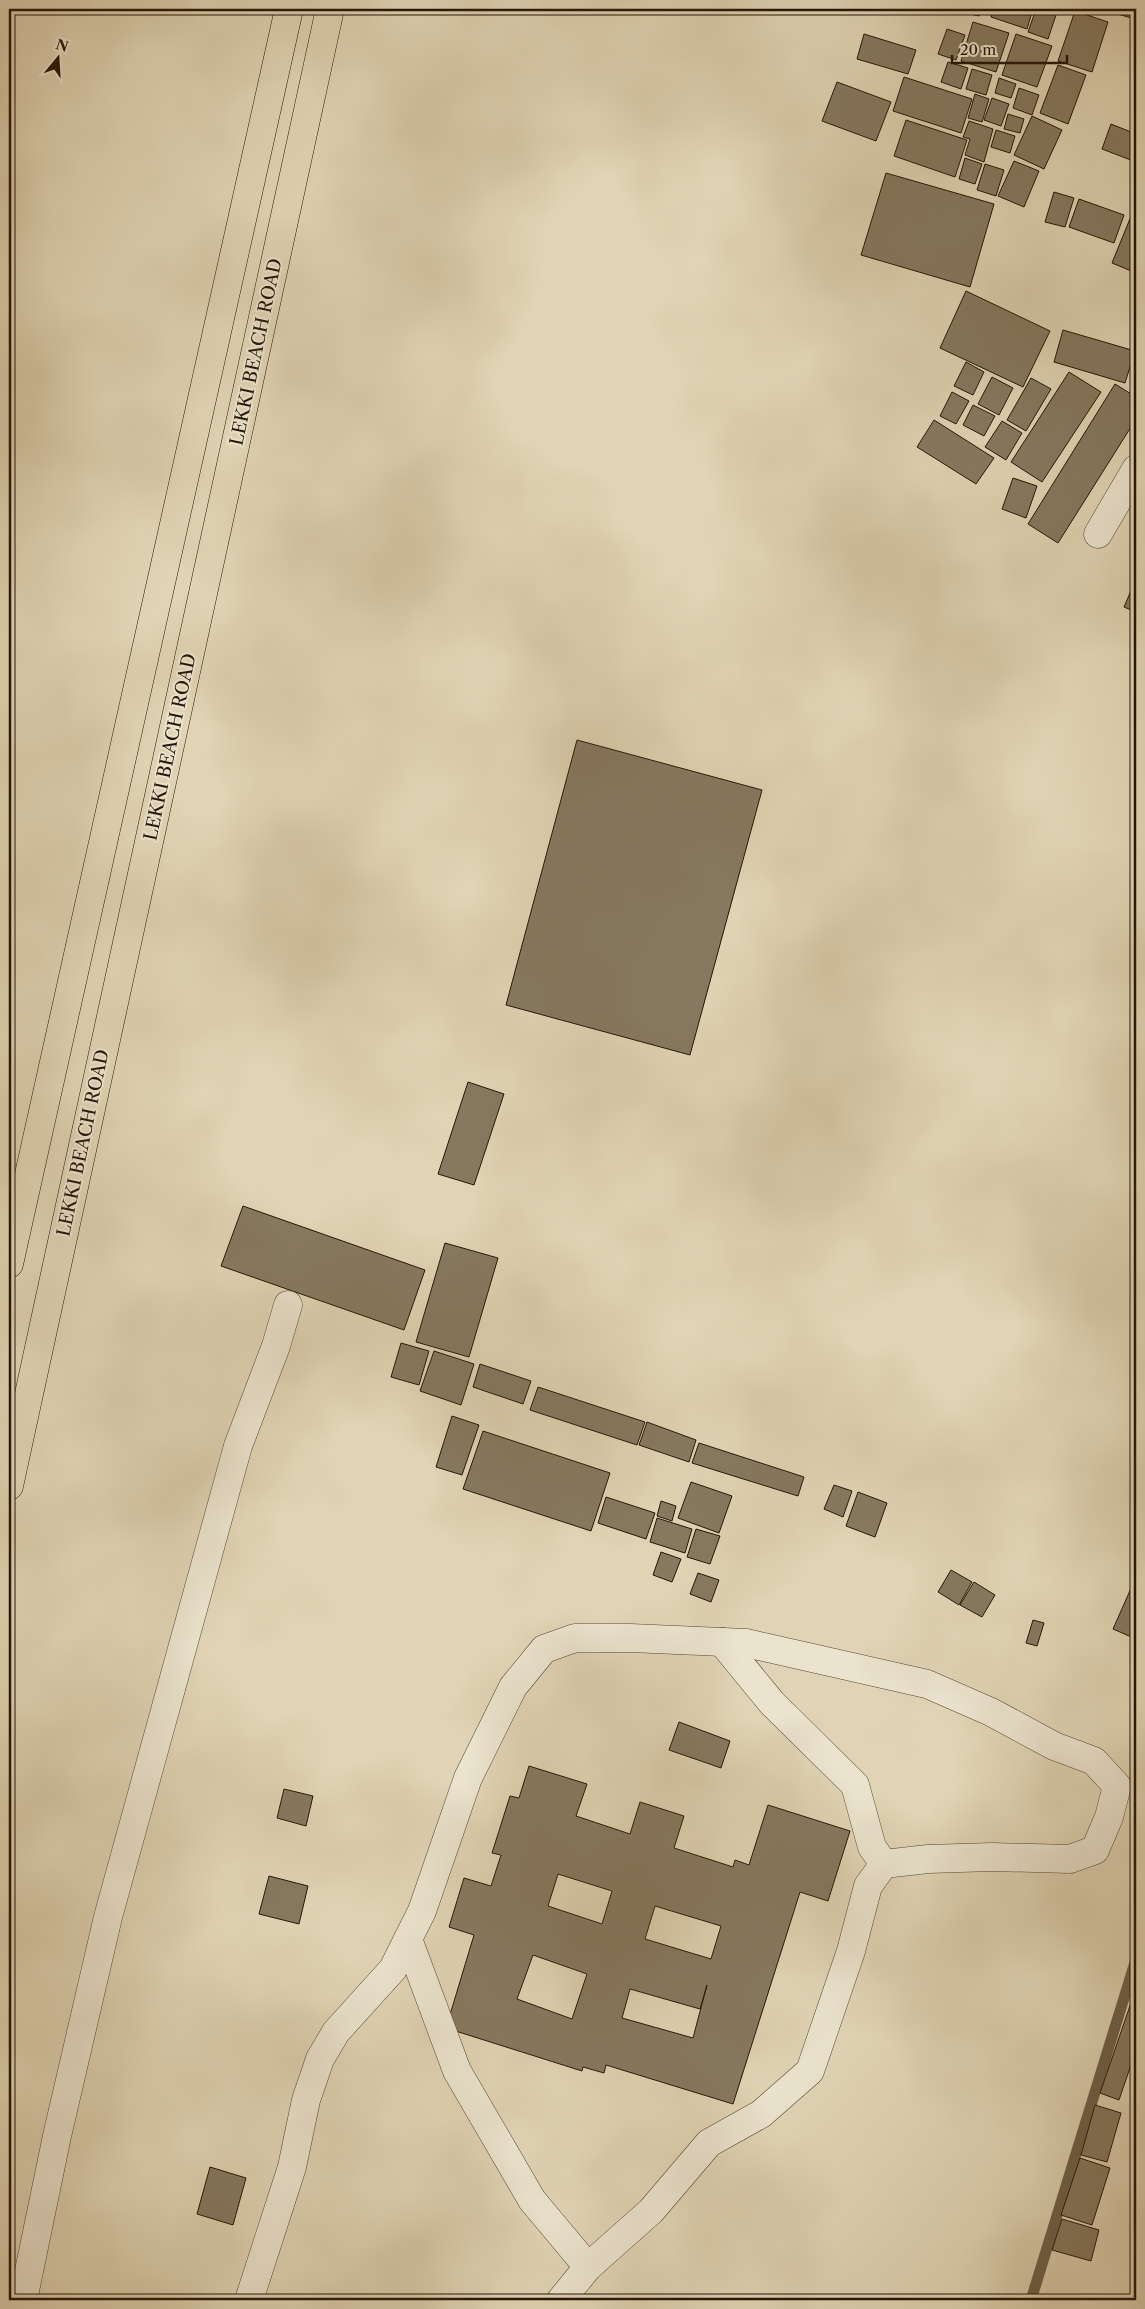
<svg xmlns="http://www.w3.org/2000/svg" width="1145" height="2309" font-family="'Libre Caslon Text',serif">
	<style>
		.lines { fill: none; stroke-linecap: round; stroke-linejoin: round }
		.stream { stroke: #6e614b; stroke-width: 11 }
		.building { fill: #867960; stroke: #241606; fill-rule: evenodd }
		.minor-casing { stroke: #534632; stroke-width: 29 }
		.major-casing { stroke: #241606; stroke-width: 29 }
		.minor { stroke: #ebe3ce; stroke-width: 28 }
		.major { stroke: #e0d4b4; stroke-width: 28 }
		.labels { text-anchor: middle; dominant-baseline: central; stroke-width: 4; stroke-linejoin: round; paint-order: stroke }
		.street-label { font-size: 18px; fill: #241606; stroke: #ebe3ce }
	</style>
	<rect width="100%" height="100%" fill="#e0d4b4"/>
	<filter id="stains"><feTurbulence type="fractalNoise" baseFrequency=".004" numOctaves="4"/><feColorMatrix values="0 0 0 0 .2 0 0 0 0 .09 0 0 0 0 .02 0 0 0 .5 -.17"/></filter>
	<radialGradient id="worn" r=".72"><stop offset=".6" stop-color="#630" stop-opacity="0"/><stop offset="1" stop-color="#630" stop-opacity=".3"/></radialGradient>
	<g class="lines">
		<!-- stream -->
		<path class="stream" d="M1031 2300 1136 1959"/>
	</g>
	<!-- building -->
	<g class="building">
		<path d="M948 9H981L979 16Z"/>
		<path d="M993 9H1033L1027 29 991 17Z"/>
		<path d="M1036 9H1058L1048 39 1028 32Z"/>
		<path d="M1109 9H1134L1131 18 1108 11Z"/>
		<path d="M1075 11 1108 22 1092 72 1058 61Z"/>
		<path d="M973 22 1009 33 996 72 961 61Z"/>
		<path d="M947 29 965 35 956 60 938 54Z"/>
		<path d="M864 34 916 50 908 74 857 59Z"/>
		<path d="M1016 34 1052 46 1037 87 1002 75Z"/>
		<path d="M948 62 968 68 961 89 941 82Z"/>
		<path d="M1058 65 1086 75 1068 124 1040 113Z"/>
		<path d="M972 69 992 75 986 95 966 89Z"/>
		<path d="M904 77 972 99 961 133 893 111Z"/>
		<path d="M999 78 1016 84 1011 98 995 93Z"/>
		<path d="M837 82 891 102 876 141 822 121Z"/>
		<path d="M1019 88 1039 95 1032 115 1013 108Z"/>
		<path d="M975 94 989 99 982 122 968 118Z"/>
		<path d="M992 98 1009 104 1001 126 984 120Z"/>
		<path d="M1008 114 1024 119 1020 133 1004 129Z"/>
		<path d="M1032 116 1062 130 1044 169 1014 155Z"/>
		<path d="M906 120 967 140 955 177 894 156Z"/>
		<path d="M969 121 993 129 984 162 965 155 970 139 963 137Z"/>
		<path d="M1111 124 1136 134V162L1102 149Z"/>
		<path d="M996 130 1015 136 1010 153 991 147Z"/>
		<path d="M965 158 982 164 975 184 959 179Z"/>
		<path d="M1014 161 1039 171 1024 207 998 196Z"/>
		<path d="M985 164 1004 170 996 196 977 190Z"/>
		<path d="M886 173 994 204 970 287 861 255Z"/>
		<path d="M1054 192 1074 198 1065 227 1045 222Z"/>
		<path d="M1079 199 1124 215 1114 243 1069 227Z"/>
		<path d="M1136 204V273L1112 263Z"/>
		<path d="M966 291 1050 331 1023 387 940 348Z"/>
		<path d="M1063 330 1135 351 1125 383 1054 362Z"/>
		<path d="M966 362 984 372 973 395 954 386Z"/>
		<path d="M1069 372 1101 392 1042 482 1011 462Z"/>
		<path d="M992 377 1013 388 999 415 978 404Z"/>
		<path d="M1031 378 1051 389 1026 431 1007 420Z"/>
		<path d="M1115 384 1136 397V419L1058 543 1028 524Z"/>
		<path d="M952 392 969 401 956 424 940 416Z"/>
		<path d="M973 405 995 416 984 436 963 425Z"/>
		<path d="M934 420 994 458 976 484 917 447Z"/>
		<path d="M1002 421 1022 433 1006 460 985 447Z"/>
		<path d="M1013 478 1037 486 1026 518 1002 509Z"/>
		<path d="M1133 586 1136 587V612L1124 607Z"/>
		<path d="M577 740 762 790 690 1055 506 1005Z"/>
		<path d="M468 1082 504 1094 474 1185 438 1174Z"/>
		<path d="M243 1206 425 1270 404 1330 221 1266Z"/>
		<path d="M445 1243 498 1258 469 1357 416 1342Z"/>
		<path d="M401 1343 429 1351 419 1385 391 1377Z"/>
		<path d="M434 1351 474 1364 461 1405 420 1391Z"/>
		<path d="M480 1364 531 1381 523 1404 473 1387Z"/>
		<path d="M538 1387 645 1422 637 1445 530 1410Z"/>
		<path d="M452 1416 479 1425 462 1475 436 1467Z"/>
		<path d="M647 1422 696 1440 689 1462 639 1445Z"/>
		<path d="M483 1431 610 1473 591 1531 463 1489Z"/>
		<path d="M699 1443 804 1477 798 1496 692 1463Z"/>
		<path d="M691 1482 732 1496 719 1533 678 1518Z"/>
		<path d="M834 1485 852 1491 843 1517 824 1509Z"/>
		<path d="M858 1492 887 1503 875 1537 846 1526Z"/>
		<path d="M606 1497 655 1513 646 1539 598 1523Z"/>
		<path d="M661 1501 676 1506 672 1521 657 1516Z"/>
		<path d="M657 1518 692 1529 685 1553 650 1542Z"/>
		<path d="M696 1529 720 1536 710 1564 687 1557Z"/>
		<path d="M661 1552 681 1559 672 1582 653 1575Z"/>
		<path d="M951 1570 972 1582 959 1605 938 1592Z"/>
		<path d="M698 1573 719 1580 711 1602 690 1594Z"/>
		<path d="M1136 1577V1639L1113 1629Z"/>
		<path d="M974 1582 995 1595 982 1617 960 1605Z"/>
		<path d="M1033 1620 1044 1623 1037 1646 1026 1643Z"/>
		<path d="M679 1722 730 1741 721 1768 669 1750Z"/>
		<path d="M529 1766 587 1784 576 1816 630 1834 640 1802 684 1816 674 1848 733 1867 735 1860 749 1865 768 1805 850 1831 828 1901 800 1892 733 2104 606 2065 604 2073 583 2067 582 2071 446 2028 474 1935 449 1927 464 1878 491 1886 501 1855 492 1853 510 1796 519 1798ZM558 1874 612 1891 602 1924 548 1906ZM655 1906 721 1926 711 1959 645 1939ZM533 1955 587 1974 572 2019 517 1999ZM707 1985 693 2038 622 2018 630 1989 700 2009Z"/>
		<path d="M284 1789 313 1796 306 1826 277 1818Z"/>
		<path d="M269 1876 308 1886 299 1924 259 1914Z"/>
		<path d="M1133 1997 1136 1998V2050L1119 2100 1100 2093Z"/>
		<path d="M1095 2105 1121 2113 1107 2162 1081 2155Z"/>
		<path d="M1080 2158 1110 2168 1092 2225 1061 2215Z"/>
		<path d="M210 2167 246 2178 233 2225 197 2214Z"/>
		<path d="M1062 2219 1099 2230 1091 2261 1052 2250Z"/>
	</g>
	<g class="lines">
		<defs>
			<g id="minor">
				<path d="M1098 534 1136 469"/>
				<path d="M722 1642 772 1703 855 1785 872 1847 884 1864"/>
				<path d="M408 1939 457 2071 532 2200 588 2267"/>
				<path d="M23 2300 57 2136 108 1917 238 1446 276 1346 288 1305"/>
				<path d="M249 2300 292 2167 306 2100 320 2059 336 2032 393 1969 422 1911 468 1778 513 1687 544 1649 575 1638H630L746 1643 927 1684 991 1712 1054 1746 1094 1761 1117 1786 1109 1817 1095 1850 1070 1859 992 1857 928 1859 884 1864 868 1886 851 1951 810 2071 761 2114 709 2143 651 2211 588 2267 561 2300"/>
			</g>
			<g id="major">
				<path d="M9 1264 289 9"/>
				<path d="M9 1486 330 9"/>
			</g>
		</defs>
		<!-- minor casing -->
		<use href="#minor" class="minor-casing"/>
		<!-- major casing -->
		<use href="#major" class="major-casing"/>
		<!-- minor -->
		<use href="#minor" class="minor"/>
		<!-- major -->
		<use href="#major" class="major"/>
	</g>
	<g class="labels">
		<!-- street labels -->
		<g class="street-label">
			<text transform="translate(256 352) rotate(-78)">LEKKI BEACH ROAD</text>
			<text transform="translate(170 747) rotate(-78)">LEKKI BEACH ROAD</text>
			<text transform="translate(83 1143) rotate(-78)">LEKKI BEACH ROAD</text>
		</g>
	</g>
	<!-- margin -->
	<rect width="1145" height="2309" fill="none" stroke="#e0d4b4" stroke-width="30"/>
	<rect x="10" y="10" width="1125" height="2289" fill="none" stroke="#241606" stroke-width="2.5"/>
	<rect x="15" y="15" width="1115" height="2279" fill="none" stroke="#241606"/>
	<!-- north arrow -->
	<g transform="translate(58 58) rotate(18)" stroke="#ebe3ce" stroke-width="4" paint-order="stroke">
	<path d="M0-4L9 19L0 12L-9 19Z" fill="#241606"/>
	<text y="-8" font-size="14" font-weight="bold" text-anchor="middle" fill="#241606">N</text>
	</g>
	<!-- scale -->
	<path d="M952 55v8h115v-8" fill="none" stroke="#241606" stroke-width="2.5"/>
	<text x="960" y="55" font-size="15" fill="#241606" stroke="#ebe3ce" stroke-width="4" paint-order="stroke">20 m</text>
	<rect width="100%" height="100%" filter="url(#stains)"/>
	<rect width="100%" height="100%" fill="url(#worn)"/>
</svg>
